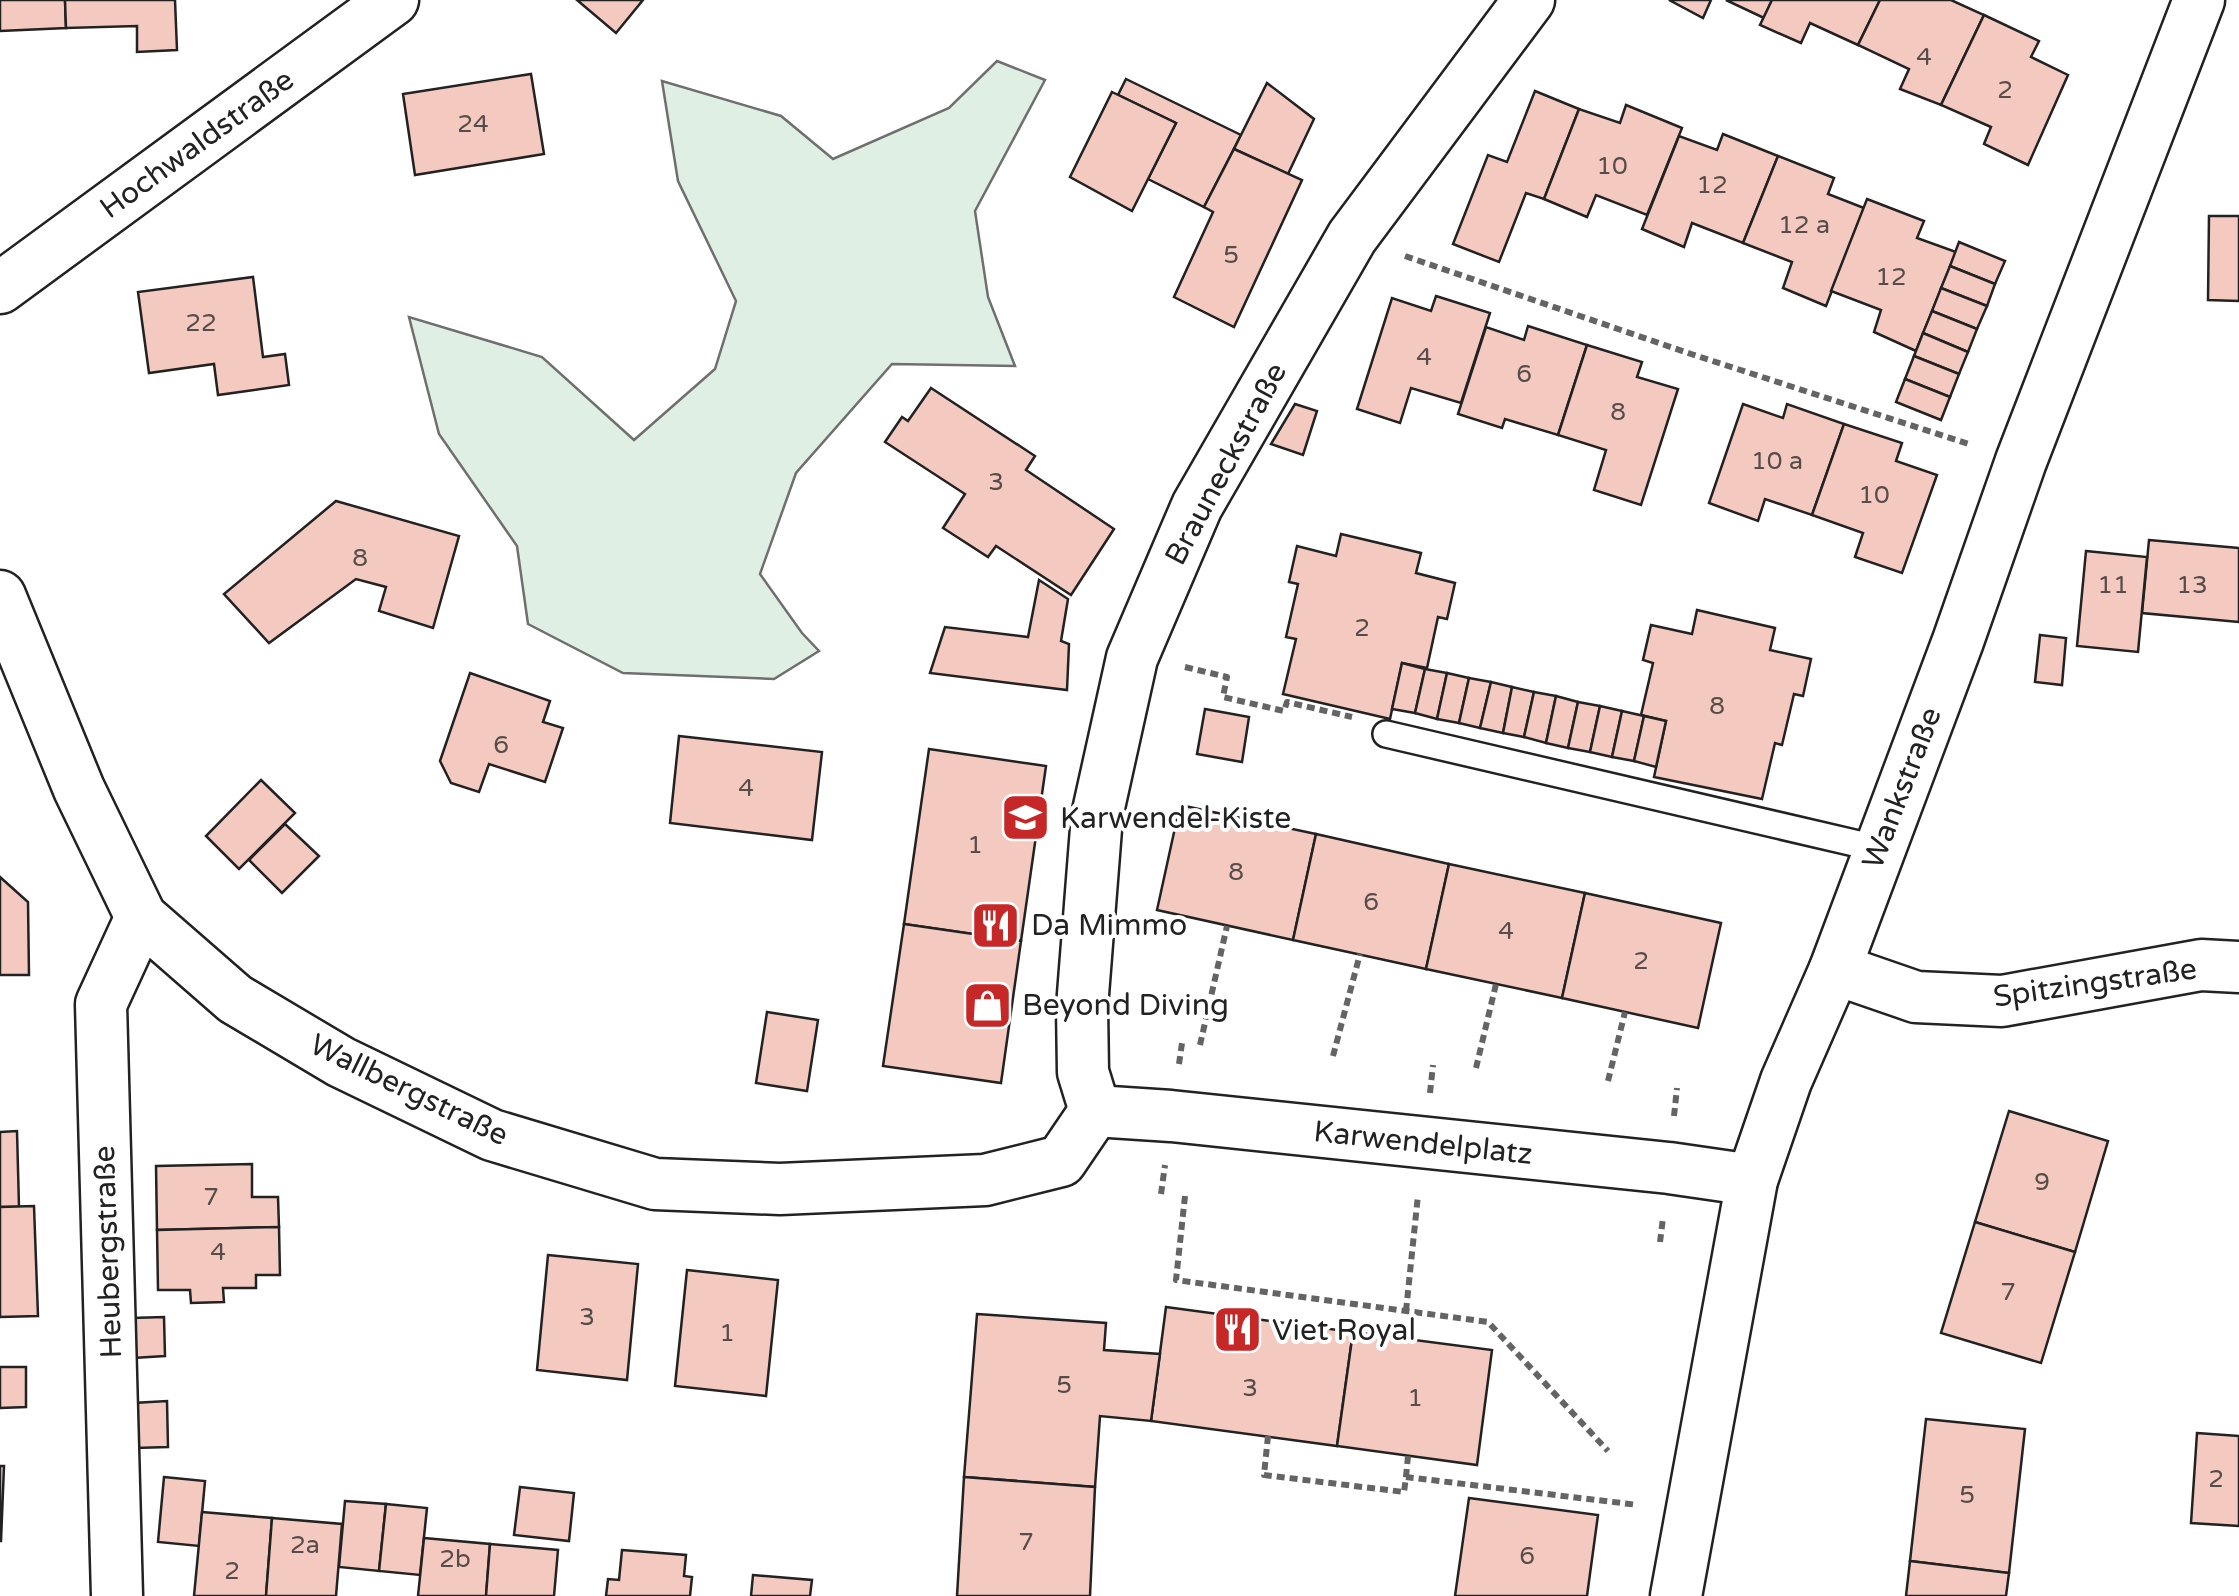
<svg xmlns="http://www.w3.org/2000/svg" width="2239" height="1596" font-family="'Varela Round',sans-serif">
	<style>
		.green { fill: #e0efe3; stroke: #6f6f6f; stroke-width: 2.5 }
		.building { fill: #f3c9c0; stroke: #222; stroke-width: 2.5 }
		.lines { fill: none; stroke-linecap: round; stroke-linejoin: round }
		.service-casing { stroke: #222; stroke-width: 30 }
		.minor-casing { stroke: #222; stroke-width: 55 }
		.path { stroke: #646464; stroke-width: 6; stroke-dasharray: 8 5; stroke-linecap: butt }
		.service { stroke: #fff; stroke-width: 25 }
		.minor { stroke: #fff; stroke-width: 50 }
		.labels { text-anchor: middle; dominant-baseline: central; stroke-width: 8; stroke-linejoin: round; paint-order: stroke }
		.number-label { font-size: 25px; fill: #564c4a }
		.street-label { font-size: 30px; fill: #222; stroke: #fff }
		.poi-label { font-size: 30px; fill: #222; stroke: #fff; text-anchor: start }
	</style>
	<rect width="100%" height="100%" fill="#fff"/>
	<!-- green -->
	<path class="green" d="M997 61 1045 80 975 211 988 297 1015 366 892 364 796 473 760 574 802 633 819 651 774 679 623 673 528 624 517 546 439 434 409 317 542 357 634 440 715 369 736 301 678 181 662 81 781 116 833 159 949 108Z"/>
	<!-- building -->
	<g class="building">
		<path d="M0 0H65L66 28 0 31Z"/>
		<path d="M65 0H175L177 50 137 52V26L66 28Z"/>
		<path d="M577 0H643L616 33Z"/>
		<path d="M1669 0H1711L1703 18Z"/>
		<path d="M1726 0H1772L1764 18Z"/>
		<path d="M1772 0H1880L1858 45 1810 23 1801 43 1760 25Z"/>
		<path d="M1880 0H1951L1984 15 1941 105 1900 89 1909 69 1858 45Z"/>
		<path d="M1984 15 2039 41 2031 57 2068 75 2028 165 1984 144 1991 127 1941 105Z"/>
		<path d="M531 74 544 154 415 175 403 94Z"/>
		<path d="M1126 79 1241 135 1204 207 1148 179 1176 123 1118 95Z"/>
		<path d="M1267 83 1314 119 1288 174 1234 149Z"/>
		<path d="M1535 91 1579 109 1544 199 1526 193 1499 262 1453 244 1488 155 1507 162Z"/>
		<path d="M1112 92 1176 123 1132 211 1070 177Z"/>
		<path d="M1626 105 1682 128 1647 215 1596 195 1587 217 1544 199 1579 109 1620 123Z"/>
		<path d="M1723 134 1778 156 1743 243 1692 223 1684 247 1642 229 1679 136 1717 150Z"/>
		<path d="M1234 149 1302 180 1234 327 1174 297 1213 212 1204 207Z"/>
		<path d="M1778 156 1834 178 1828 194 1864 208 1826 306 1783 288 1792 262 1743 243Z"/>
		<path d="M1867 199 1924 221 1917 238 1956 252 1916 351 1874 332 1881 310 1831 291Z"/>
		<path d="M2209 216H2239V301L2208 300Z"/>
		<path d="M1959 242 2005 261 1995 284 1950 266Z"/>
		<path d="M1950 266 1995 284 1987 306 1941 288Z"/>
		<path d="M253 277 263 357 285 354 289 385 218 395 214 364 149 373 138 292Z"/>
		<path d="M1941 288 1987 306 1977 329 1932 311Z"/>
		<path d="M1436 296 1490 313 1461 403 1411 388 1400 423 1357 409 1392 298 1431 311Z"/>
		<path d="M1932 311 1977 329 1968 352 1923 333Z"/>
		<path d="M1528 326 1587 345 1558 435 1505 419 1502 428 1458 414 1486 327 1524 340Z"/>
		<path d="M1923 333 1968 352 1959 374 1914 356Z"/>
		<path d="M1587 345 1642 362 1637 377 1678 389 1641 505 1594 490 1606 450 1558 435Z"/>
		<path d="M1914 356 1959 374 1950 397 1905 379Z"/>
		<path d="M1905 379 1950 397 1941 420 1896 402Z"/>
		<path d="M931 388 1035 456 1026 470 1114 529 1071 595 996 546 988 557 943 528 965 494 885 442 902 417 908 421Z"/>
		<path d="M1295 404 1317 411 1303 455 1271 444Z"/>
		<path d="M1743 404 1783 418 1787 404 1844 424 1812 515 1765 499 1758 521 1709 503Z"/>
		<path d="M1844 424 1902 443 1896 461 1937 475 1902 573 1855 557 1863 533 1812 515Z"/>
		<path d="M336 501 459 536 433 628 379 611 386 587 356 579 269 643 224 594Z"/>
		<path d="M1341 534 1421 553 1416 573 1455 583 1447 619 1438 617 1427 668 1402 663 1390 719 1283 694 1296 639 1286 637 1298 584 1289 582 1297 546 1336 556Z"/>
		<path d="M2149 540 2239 548V622L2142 613Z"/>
		<path d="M2086 551 2147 557 2138 652 2077 646Z"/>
		<path d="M1039 580 1068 599 1061 641 1069 644 1067 690 930 673 945 627 1028 637Z"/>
		<path d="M1697 610 1775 628 1770 650 1811 659 1803 696 1794 694 1782 745 1775 743 1762 799 1654 777 1666 721 1641 715 1653 663 1643 660 1651 625 1692 634Z"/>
		<path d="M2040 635 2066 638 2062 685 2035 682Z"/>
		<path d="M1402 663 1425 669 1415 713 1392 709Z"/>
		<path d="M1425 669 1447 673 1437 719 1415 713Z"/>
		<path d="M470 673 550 701 543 722 563 728 545 782 489 764 479 792 451 783 440 761Z"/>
		<path d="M1447 673 1469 678 1459 723 1437 719Z"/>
		<path d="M1469 678 1491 682 1480 728 1459 723Z"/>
		<path d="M1491 682 1512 687 1503 733 1480 728Z"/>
		<path d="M1512 687 1534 692 1524 737 1503 733Z"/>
		<path d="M1534 692 1556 696 1546 743 1524 737Z"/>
		<path d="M1556 696 1578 702 1568 748 1546 743Z"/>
		<path d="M1578 702 1600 706 1590 752 1568 748Z"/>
		<path d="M1600 706 1622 711 1612 757 1590 752Z"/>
		<path d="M1205 709 1249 717 1242 762 1197 754Z"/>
		<path d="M1622 711 1644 716 1634 761 1612 757Z"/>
		<path d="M1644 716 1666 721 1656 767 1634 761Z"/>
		<path d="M679 736 822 752 812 840 670 823Z"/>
		<path d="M929 749 1046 766 1021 941 904 924Z"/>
		<path d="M261 780 295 813 239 869 206 836Z"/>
		<path d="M1180 805 1316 834 1293 940 1157 910Z"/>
		<path d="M285 824 319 856 282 893 249 860Z"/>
		<path d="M1316 834 1449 864 1426 969 1293 940Z"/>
		<path d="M1449 864 1585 893 1562 998 1426 969Z"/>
		<path d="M0 877 28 902 29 975H0Z"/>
		<path d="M1585 893 1721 923 1698 1028 1562 998Z"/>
		<path d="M904 924 1021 941 1001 1083 883 1066Z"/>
		<path d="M767 1012 818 1020 807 1091 756 1083Z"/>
		<path d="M2009 1111 2108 1141 2075 1252 1975 1222Z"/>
		<path d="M17 1131 19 1207H0V1132Z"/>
		<path d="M252 1164V1197H278L279 1227 157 1230 156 1166Z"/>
		<path d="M34 1206 38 1316 0 1317V1207Z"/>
		<path d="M1975 1222 2075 1252 2041 1363 1941 1333Z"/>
		<path d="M279 1227 280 1275H256V1288H223L224 1302 191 1303 190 1290H158L157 1230Z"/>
		<path d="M548 1255 638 1264 627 1380 537 1370Z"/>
		<path d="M687 1270 778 1280 766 1396 675 1386Z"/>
		<path d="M1166 1307 1353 1332 1337 1446 1151 1421Z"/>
		<path d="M977 1314 1106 1323 1104 1350 1160 1354 1151 1421 1100 1416 1095 1487 964 1477Z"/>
		<path d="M164 1317 165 1356 133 1358 131 1318Z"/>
		<path d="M1353 1332 1492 1350 1477 1465 1337 1446Z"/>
		<path d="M0 1367H26V1407L0 1408Z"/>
		<path d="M167 1401 168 1447 135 1448 133 1403Z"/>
		<path d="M1926 1419 2025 1429 2009 1573 1910 1561Z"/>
		<path d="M2197 1433 2239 1436V1526L2191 1523Z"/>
		<path d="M0 1466H4L1 1541H0Z"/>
		<path d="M164 1477 205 1481 199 1546 158 1542Z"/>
		<path d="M964 1477 1095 1487 1090 1596H957Z"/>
		<path d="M520 1487 574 1493 569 1541 514 1535Z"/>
		<path d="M1469 1498 1598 1515 1587 1596H1455Z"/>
		<path d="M345 1501 386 1504 379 1571 339 1567Z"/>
		<path d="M386 1504 427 1508 420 1575 379 1571Z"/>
		<path d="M202 1512 272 1518 266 1596H194Z"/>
		<path d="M272 1518 342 1524 336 1596H266Z"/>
		<path d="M424 1538 490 1544 486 1596H418Z"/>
		<path d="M490 1544 558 1550 554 1596H486Z"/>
		<path d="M622 1550 686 1555 684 1576 692 1577 690 1596H606L608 1579 619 1580Z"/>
		<path d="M1910 1561 2009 1573 2006 1596H1906Z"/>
		<path d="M753 1575 812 1580 810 1596H751Z"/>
	</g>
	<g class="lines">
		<defs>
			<path id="service" d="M1386 734 1880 849"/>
			<g id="minor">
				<path d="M0 288 393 0"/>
				<path d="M0 596 79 789 141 917 235 999 341 1062 492 1135 655 1184 780 1189 985 1180 1061 1161 1095 1111"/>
				<path d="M1835 969 1916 997 2002 1001 2201 965 2239 967"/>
				<path d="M1095 1111 1083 1072 1082 1007 1097 816 1132 658 1197 506 1352 237 1529 0"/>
				<path d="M1095 1111 1171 1116 1669 1168 1752 1180"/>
				<path d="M117 1596 101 1004 141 917"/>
				<path d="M1676 1596 1752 1180 1786 1081 1835 969 1958 641 2021 461 2199 0"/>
			</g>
		</defs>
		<!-- service casing -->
		<use href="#service" class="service-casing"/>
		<!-- minor casing -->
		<use href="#minor" class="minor-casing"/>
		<!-- path -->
		<g class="path">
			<path d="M1405 256 1691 354 1972 445"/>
			<path d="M1185 667 1227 677 1223 697 1284 711 1287 702 1352 717"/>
			<path d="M1200 1045 1227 926"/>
			<path d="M1333 1056 1360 954"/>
			<path d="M1179 1064 1182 1043"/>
			<path d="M1476 1068 1496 984"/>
			<path d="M1608 1081 1625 1012"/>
			<path d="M1430 1093 1433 1065"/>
			<path d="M1674 1116 1677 1088"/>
			<path d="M1161 1194 1165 1165"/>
			<path d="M1185 1196 1176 1280 1488 1322 1608 1451"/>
			<path d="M1660 1242 1663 1218"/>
			<path d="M1406 1311 1418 1195"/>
			<path d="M1268 1436 1264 1475 1404 1492 1406 1477 1638 1505"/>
			<path d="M1406 1477 1408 1456"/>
		</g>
		<!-- service -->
		<use href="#service" class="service"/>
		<!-- minor -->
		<use href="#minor" class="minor"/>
	</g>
	<!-- icons -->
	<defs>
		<symbol id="school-square" viewBox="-11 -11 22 22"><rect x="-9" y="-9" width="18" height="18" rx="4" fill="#c62828" stroke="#fff"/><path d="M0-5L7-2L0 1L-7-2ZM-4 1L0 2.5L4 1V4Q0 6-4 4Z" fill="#fff"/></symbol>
		<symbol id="restaurant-square" viewBox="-11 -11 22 22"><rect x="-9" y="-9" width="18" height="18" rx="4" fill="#c62828" stroke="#fff"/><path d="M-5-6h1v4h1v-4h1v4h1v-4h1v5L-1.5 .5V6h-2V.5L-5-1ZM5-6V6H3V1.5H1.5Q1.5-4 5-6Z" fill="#fff"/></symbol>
		<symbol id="shop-square" viewBox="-11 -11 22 22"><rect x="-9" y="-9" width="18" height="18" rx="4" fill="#c62828" stroke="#fff"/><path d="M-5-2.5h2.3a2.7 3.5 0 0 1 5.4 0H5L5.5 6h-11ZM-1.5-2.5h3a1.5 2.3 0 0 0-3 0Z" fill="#fff"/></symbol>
	</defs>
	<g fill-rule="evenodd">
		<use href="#school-square" x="998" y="790" width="55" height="55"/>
		<use href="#restaurant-square" x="968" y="898" width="55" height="55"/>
		<use href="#shop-square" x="960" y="978" width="55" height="55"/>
		<use href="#restaurant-square" x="1210" y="1302" width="55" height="55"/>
	</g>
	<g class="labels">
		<!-- number labels -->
		<g class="number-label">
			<text x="1924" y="57">4</text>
			<text x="2005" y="90">2</text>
			<text x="473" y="124">24</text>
			<text x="1612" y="166">10</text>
			<text x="1712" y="185">12</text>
			<text x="1804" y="225">12 a</text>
			<text x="1231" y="255">5</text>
			<text x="1891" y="277">12</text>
			<text x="201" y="323">22</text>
			<text x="1424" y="357">4</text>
			<text x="1524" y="374">6</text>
			<text x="1618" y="412">8</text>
			<text x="1777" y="461">10 a</text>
			<text x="996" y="482">3</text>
			<text x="1874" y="495">10</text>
			<text x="360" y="558">8</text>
			<text x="2113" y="585">11</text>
			<text x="2192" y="585">13</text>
			<text x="1362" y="628">2</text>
			<text x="1717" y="706">8</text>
			<text x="501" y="745">6</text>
			<text x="746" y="788">4</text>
			<text x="975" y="845">1</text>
			<text x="1236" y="872">8</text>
			<text x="1371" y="902">6</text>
			<text x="1506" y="931">4</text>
			<text x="1641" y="961">2</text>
			<text x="2042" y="1182">9</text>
			<text x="211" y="1197">7</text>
			<text x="218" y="1252">4</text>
			<text x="2008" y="1292">7</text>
			<text x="587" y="1317">3</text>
			<text x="727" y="1333">1</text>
			<text x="1064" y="1385">5</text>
			<text x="1250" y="1388">3</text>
			<text x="1415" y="1398">1</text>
			<text x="2216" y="1479">2</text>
			<text x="1967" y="1495">5</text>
			<text x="1026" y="1542">7</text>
			<text x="305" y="1545">2a</text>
			<text x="1527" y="1556">6</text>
			<text x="455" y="1559">2b</text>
			<text x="232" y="1571">2</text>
		</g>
		<!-- street labels -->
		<g class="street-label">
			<text transform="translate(197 144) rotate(-36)">Hochwaldstraße</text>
			<text transform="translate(1226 464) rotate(-62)">Brauneckstraße</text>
			<text transform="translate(1902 788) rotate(-69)">Wankstraße</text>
			<text transform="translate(2095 983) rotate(-8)">Spitzingstraße</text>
			<text transform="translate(409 1090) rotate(26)">Wallbergstraße</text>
			<text transform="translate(1423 1143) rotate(6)">Karwendelplatz</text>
			<text transform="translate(108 1252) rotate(-92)">Heubergstraße</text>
		</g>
		<!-- poi labels -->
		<g class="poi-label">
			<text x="1060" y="818">Karwendel-Kiste</text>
			<text x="1031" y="925">Da Mimmo</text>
			<text x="1022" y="1005">Beyond Diving</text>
			<text x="1272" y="1330">Viet Royal</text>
		</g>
	</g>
</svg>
